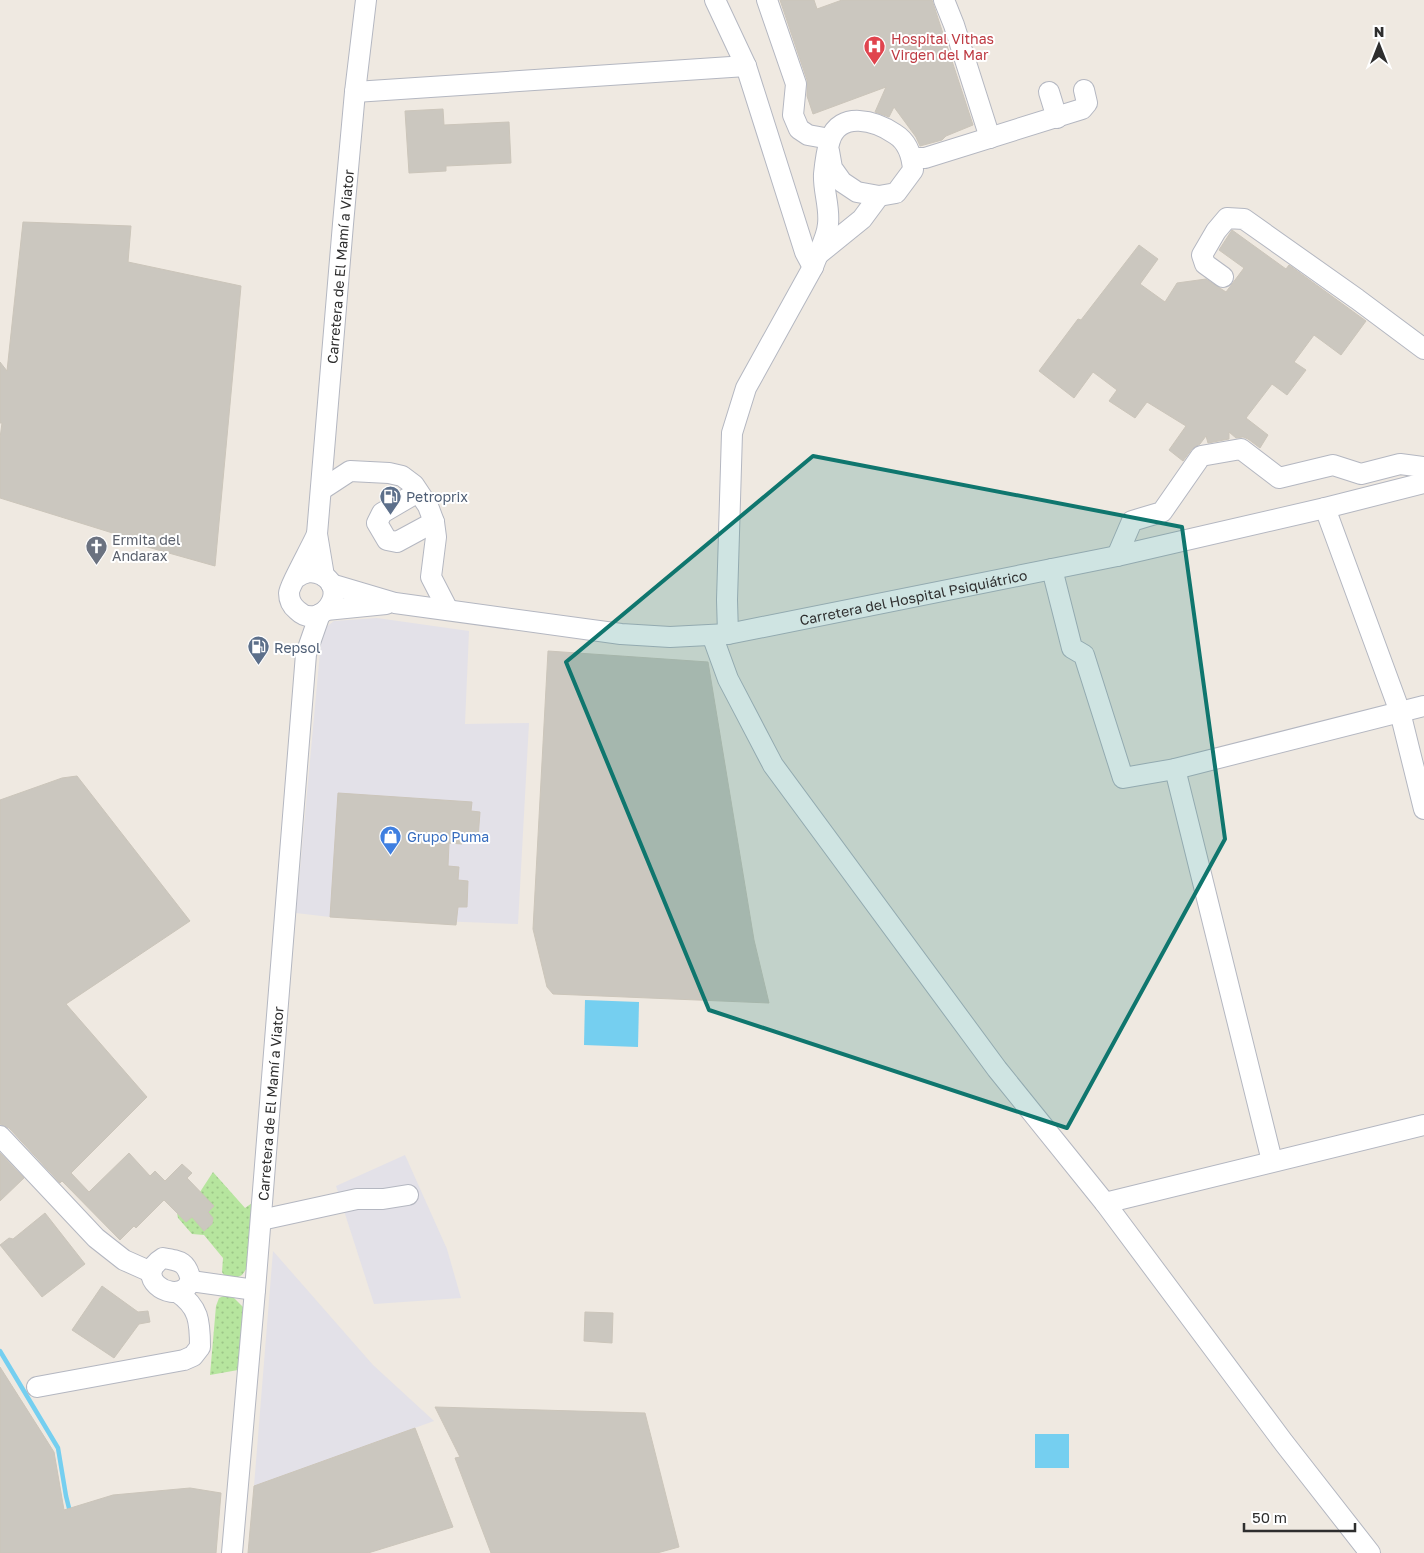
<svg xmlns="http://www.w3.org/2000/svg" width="1424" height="1553" font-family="'Golos Text',sans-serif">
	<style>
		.industrial { fill: #e3e1e8 }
		.garden { fill: url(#garden-dots) }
		.water { fill: #75cff0 }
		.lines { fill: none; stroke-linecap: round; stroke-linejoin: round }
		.stream { stroke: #75cff0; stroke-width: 4.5 }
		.building { fill: #cbc7bf; stroke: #cbc5ba }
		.minor-casing { stroke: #b4b7c1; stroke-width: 22 }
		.minor { stroke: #fff; stroke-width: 20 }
		.marked { fill: #0f766e; fill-opacity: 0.2; stroke: #0f766e; stroke-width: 4; stroke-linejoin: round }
		.labels { text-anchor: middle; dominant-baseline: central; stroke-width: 4; stroke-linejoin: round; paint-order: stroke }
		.health-label { font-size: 14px; fill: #be3a42; stroke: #fff; text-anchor: start }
		.street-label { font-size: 14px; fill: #2e2e2e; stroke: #fff }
		.service-label { font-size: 14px; fill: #4e5e75; stroke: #fff; text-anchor: start }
		.worship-label { font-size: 14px; fill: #5b616d; stroke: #fff; text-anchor: start }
		.shop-label { font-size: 14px; fill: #366cbe; stroke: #fff; text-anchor: start }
	</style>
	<defs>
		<pattern id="garden-dots" width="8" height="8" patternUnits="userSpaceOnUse" patternTransform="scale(1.25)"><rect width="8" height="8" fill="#b6e59e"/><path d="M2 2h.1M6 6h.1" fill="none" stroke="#9dc588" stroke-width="1.8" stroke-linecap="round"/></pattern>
	</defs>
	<rect width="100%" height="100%" fill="#efe9e1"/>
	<!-- industrial -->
	<g class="industrial">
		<path d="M377 618 469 631 465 724 529 723 518 924 330 917 296 913 322 630 334 621Z"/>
		<path d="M405 1155 447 1249 461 1298 374 1304 336 1186Z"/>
		<path d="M273 1251 373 1365 434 1421 254 1486Z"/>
	</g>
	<!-- garden -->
	<g class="garden">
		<path d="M213 1172 245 1208 252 1203 247 1268 242 1275 236 1278 225 1277 222 1272 223 1258 204 1235 192 1234 178 1218 177 1213 200 1192Z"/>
		<path d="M226 1295 234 1298 244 1308 238 1370 210 1375 216 1306 219 1298Z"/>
	</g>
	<!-- water -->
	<g class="water">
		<path d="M585 1000 639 1002 638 1047 584 1045Z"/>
		<rect x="1035" y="1434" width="34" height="34"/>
	</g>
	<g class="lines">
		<!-- stream -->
		<path class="stream" d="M0 1351 58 1448 66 1496 70 1512"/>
	</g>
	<!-- building -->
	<g class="building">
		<path d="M780 0H814L817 9 842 0H932L973 125 946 136 942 140 920 146 916 137 894 107 889 117 875 112 886 87 813 114 807 96V80Z"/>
		<path d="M443 109 444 125 509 122 511 163 446 166V171L409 173 405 111Z"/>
		<path d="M23 222 131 226 128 262 241 286 215 566 119 539V535L0 498V438L2 423H0V362L7 371Z"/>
		<path d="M1232 230 1286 269 1289 265 1366 321 1341 355 1314 335 1294 362 1306 370 1287 395 1272 384 1246 418 1268 435 1260 448 1248 439 1243 437 1236 438 1229 432V439L1208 443 1206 436 1200 444 1192 449 1183 461 1169 450 1186 426 1147 402 1135 418 1109 401 1117 390 1093 372 1074 398 1039 371 1078 319 1081 320 1139 245 1158 259 1140 284 1165 302 1177 283 1206 279 1226 292 1244 268 1219 250Z"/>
		<path d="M548 651 708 662 754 940 769 1003 553 994 547 987 533 929Z"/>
		<path d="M77 776 190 921 66 1004 147 1097 71 1173 89 1192 129 1153 150 1176 155 1171 165 1181 182 1164 192 1173 187 1178 214 1206 208 1212 213 1218 212 1224 204 1231 192 1217 186 1222 164 1200 136 1228 134 1226 120 1240 62 1181 60 1183 9 1128 0 1124V800L62 778Z"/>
		<path d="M338 793 472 802 471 811 480 812 478 838 462 837V844L449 843 448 866 459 867 458 880 468 881 467 907H458L456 925 330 917Z"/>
		<path d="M0 1153 24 1178 0 1201Z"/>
		<path d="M45 1213 85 1264 42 1297 0 1245 9 1238 13 1239Z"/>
		<path d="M102 1286 138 1312 148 1311 150 1322 139 1324 114 1358 72 1330Z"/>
		<path d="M585 1312 613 1313 612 1343 584 1341Z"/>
		<path d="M0 1367 54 1452 64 1510 113 1495 190 1488 221 1493 216 1553H0Z"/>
		<path d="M435 1407 645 1413 679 1547 657 1553H491L455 1458 460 1457Z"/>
		<path d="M415 1428 453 1527 368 1553H248L254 1486Z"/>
	</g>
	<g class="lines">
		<defs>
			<g id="minor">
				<path d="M715 0 746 66 805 252 813 267"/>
				<path d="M767 0 796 84 793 115 799 129 808 135 830 139"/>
				<path d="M944 0 954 25 990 138"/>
				<path d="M355 92 746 66"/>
				<path d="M1049 92 1057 118"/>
				<path d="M912 158H925L1082 109 1087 103 1084 90"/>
				<path d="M820 253 862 219 879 196"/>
				<path d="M1223 277 1205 264 1202 255 1216 231 1227 218 1244 219 1357 299 1424 349"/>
				<path d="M321 490 350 471 389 473 402 476 414 485 428 506 434 522 436 537 431 577 448 610"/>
				<path d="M418 492 382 513 377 523 387 540 397 542 434 522"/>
				<path d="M1325 508 1400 712 1424 809"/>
				<path d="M1117 556 1132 521 1162 512 1201 456 1241 449 1279 478 1333 465 1361 474 1400 464 1424 467"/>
				<path d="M1052 569 1072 648 1084 655 1123 778 1175 769 1424 706"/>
				<path id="s1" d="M324 576 317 534 343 224 355 92 366 0"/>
				<path d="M296 578C304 572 312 570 322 575 351 591 319 632 297 610 292 606 289 600 289 593 289 587 313 544 317 534"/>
				<path id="s2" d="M331 584 395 603 621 634 670 637 728 634 1117 556 1325 508 1424 483"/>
				<path d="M326 610 386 604"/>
				<path d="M728 634 727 600 732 433 746 388 813 267C818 252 827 239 828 224 830 207 823 190 824 174 825 164 827 150 830 140 840 110 876 121 895 134 908 142 912 155 913 170L896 193 879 196 857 192 842 182 832 168 829 151"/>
				<path d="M712 635 728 679 773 765 997 1069 1105 1203 1284 1443 1370 1553"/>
				<path d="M1175 769 1272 1161"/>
				<path d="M0 1136 96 1238 124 1260 151 1272"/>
				<path d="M1105 1203 1424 1125"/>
				<path d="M261 1220 357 1199H383L408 1195"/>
				<path d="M163 1258C181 1261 187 1262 191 1281 189 1283 188 1286 186 1288 169 1302 133 1276 163 1258Z"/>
				<path d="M191 1281 255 1290"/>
				<path d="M37 1387 184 1360 193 1356 200 1347C200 1321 199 1307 177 1292"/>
				<path id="s3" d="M232 1553 255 1290 306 654 320 614"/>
			</g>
		</defs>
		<!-- minor casing -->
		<use href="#minor" class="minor-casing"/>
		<!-- minor -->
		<use href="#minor" class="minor"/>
	</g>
	<!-- marked area -->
	<path class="marked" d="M813 456 1182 527 1225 839 1067 1128 709 1010 566 662Z"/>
	<!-- icons -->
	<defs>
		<symbol id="hospital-pin" viewBox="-11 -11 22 30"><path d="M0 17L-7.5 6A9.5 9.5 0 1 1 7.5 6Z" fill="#e0444e" stroke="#fff"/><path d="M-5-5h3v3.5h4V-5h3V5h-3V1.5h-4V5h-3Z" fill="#fff"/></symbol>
		<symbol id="fuel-pin" viewBox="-11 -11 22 30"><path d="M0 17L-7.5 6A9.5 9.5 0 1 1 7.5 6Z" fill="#5c6f8a" stroke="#fff"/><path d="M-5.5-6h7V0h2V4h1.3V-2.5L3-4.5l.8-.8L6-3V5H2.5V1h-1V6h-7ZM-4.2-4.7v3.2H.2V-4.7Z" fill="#fff"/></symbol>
		<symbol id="church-pin" viewBox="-11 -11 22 30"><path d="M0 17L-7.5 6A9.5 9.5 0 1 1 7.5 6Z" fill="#6b7280" stroke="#fff"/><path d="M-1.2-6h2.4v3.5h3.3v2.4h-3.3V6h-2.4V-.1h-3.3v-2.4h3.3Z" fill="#fff"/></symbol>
		<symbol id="shop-pin" viewBox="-11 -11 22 30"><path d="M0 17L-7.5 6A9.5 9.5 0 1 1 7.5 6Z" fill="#3f7fe0" stroke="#fff"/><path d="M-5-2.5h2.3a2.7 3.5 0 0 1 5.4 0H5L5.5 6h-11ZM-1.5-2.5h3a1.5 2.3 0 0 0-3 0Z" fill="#fff"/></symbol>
	</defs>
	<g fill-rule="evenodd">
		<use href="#hospital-pin" x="862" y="34" width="25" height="34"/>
		<use href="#fuel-pin" x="378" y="484" width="25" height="34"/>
		<use href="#church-pin" x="84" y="534" width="25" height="34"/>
		<use href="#fuel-pin" x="246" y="634" width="25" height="34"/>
		<use href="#shop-pin" x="378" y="824" width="25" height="34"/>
	</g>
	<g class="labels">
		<!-- health labels -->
		<g class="health-label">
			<text x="891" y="38">Hospital Vithas<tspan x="891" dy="16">Virgen del Mar</tspan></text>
		</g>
		<!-- street labels -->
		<g class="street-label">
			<text stroke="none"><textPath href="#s1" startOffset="311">Carretera de El Mamí a Viator</textPath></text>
			<text stroke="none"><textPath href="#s2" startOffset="591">Carretera del Hospital Psiquiátrico</textPath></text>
			<text stroke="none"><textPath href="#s3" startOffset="451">Carretera de El Mamí a Viator</textPath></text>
		</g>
		<!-- service labels -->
		<g class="service-label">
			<text x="406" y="496">Petroprix</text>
			<text x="274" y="647">Repsol</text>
		</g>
		<!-- worship labels -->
		<g class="worship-label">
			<text x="112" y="539">Ermita del<tspan x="112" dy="16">Andarax</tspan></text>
		</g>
		<!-- shop labels -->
		<g class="shop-label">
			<text x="407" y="836">Grupo Puma</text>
		</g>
	</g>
	<!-- north arrow -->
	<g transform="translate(1379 45)" stroke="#ffffff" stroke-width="4" paint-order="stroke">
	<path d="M0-4L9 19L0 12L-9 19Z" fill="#2e2e2e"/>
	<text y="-8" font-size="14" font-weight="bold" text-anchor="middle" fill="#2e2e2e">N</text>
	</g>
	<!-- scale -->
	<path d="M1244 1523v8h111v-8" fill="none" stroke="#2e2e2e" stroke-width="2.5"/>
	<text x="1252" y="1523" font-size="15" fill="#2e2e2e" stroke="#ffffff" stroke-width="4" paint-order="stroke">50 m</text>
</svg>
